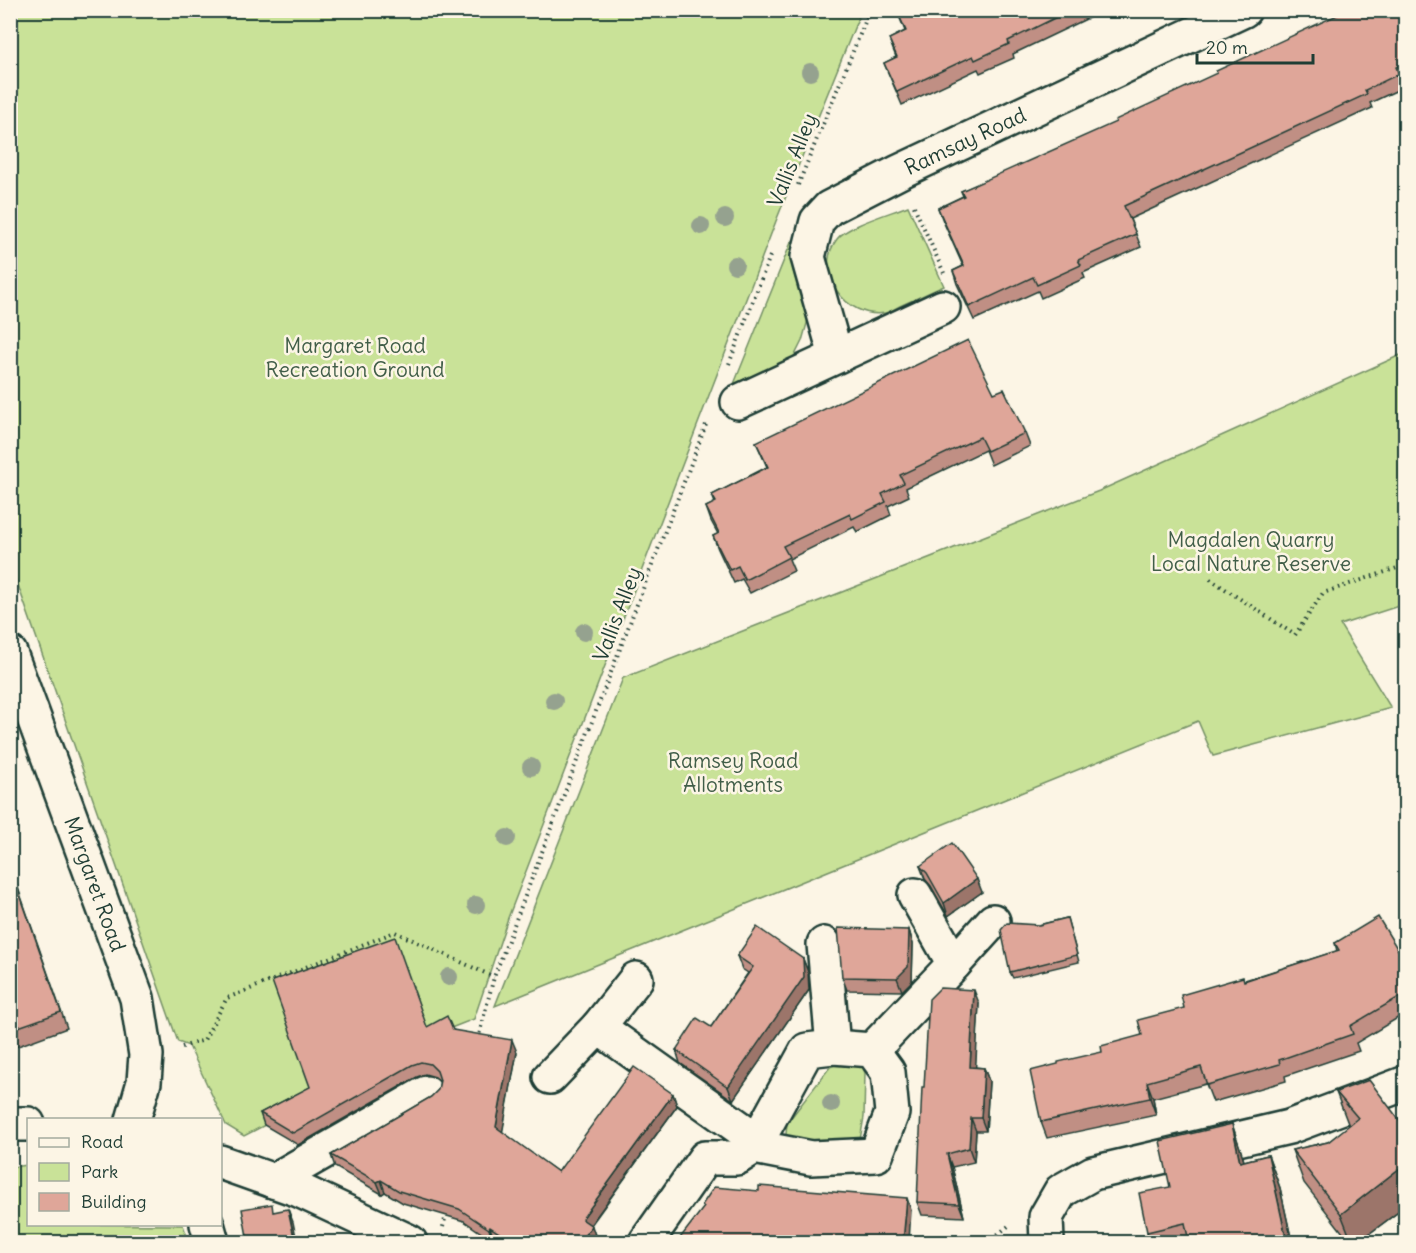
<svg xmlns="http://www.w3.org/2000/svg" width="1416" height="1253" font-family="Delius,sans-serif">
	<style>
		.green { fill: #c9e298; stroke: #749066; stroke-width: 1.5 }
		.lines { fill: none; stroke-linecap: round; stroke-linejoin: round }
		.minor-casing { stroke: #1f3d34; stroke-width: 38 }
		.path { stroke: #1f3d34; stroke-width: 4; stroke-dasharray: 1.5 4.5; stroke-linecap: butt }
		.minor { stroke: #fcf5e5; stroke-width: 33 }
		.tree { fill: #95a28f }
		.wall { fill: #c08f84; stroke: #1f3d34; stroke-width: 1.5 }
		.shaded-wall { fill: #9c746b; stroke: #1f3d34; stroke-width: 1.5 }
		.building { fill: #dfa699; stroke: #1f3d34; stroke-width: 1.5 }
		.labels { text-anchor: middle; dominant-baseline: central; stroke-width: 5; stroke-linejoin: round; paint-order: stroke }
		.street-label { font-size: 21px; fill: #1f3d34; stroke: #fcf5e5 }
		.park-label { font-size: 21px; fill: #415e48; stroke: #fcf5e5 }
	</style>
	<rect width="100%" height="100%" fill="#fcf5e5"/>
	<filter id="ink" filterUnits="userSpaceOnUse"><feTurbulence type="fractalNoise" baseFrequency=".0167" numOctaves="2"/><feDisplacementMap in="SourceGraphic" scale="12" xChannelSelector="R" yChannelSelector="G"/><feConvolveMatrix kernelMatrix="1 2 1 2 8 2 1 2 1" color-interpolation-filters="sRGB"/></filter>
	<g filter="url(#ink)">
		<!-- green -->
		<g class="green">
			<path d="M10 11H861L776 221 508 918 474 1019 451 1028 244 1136 226 1125 189 1046 178 1042 11 565Z"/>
			<path d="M908 206 944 286C930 292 916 299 902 305 897 307 890 312 885 313 846 320 812 272 837 239 846 226 891 213 908 206Z"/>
			<path d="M792 240 793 270 808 320 802 341 795 355 786 365 767 374 734 384Z"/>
			<path d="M1405 353V604L1340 625 1391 708 1213 756 1198 721 495 1006 623 678 1099 491Z"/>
			<path d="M847 1059 860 1061 865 1073 864 1117 860 1140 854 1146 792 1141 786 1134 787 1123 830 1067Z"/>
			<path d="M28 1165V1224L183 1225 189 1242H11V1167Z"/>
		</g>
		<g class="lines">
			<defs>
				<g id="minor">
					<path d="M836 356 808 257 817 221 829 208 899 172 1244 10"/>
					<path d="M738 402 943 307"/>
					<path d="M10 653 137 998 146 1055 144 1082 133 1120"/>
					<path d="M824 944 833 1047"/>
					<path d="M954 964 993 921"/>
					<path d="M598 1027 636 979"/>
					<path d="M872 1050 954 964 915 895"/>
					<path d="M550 1077 598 1027 758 1141"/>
					<path d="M10 1124H28"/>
					<path d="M220 1162 299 1190 410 1242"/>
					<path d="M273 1181 426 1093"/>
					<path d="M207 1224 212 1242"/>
					<path d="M646 1242 705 1158H737L754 1147 807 1050 833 1047 872 1050 888 1072 892 1113 876 1155 811 1158 754 1147"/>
					<path d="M1047 1242 1046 1217 1061 1191 1093 1173 1289 1127 1406 1083"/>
				</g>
			</defs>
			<!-- minor casing -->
			<use href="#minor" class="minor-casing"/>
			<!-- path -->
			<g class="path">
				<path d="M798 185 870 10"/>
				<path d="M914 206 944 273"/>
				<path d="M729 364 770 256"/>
				<path d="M1210 579 1295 635 1323 593 1406 565"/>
				<path d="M478 1039 494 977 707 422"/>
				<path d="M182 1047 204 1040 227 998 395 932 494 977"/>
				<path d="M443 1227 447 1211"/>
				<path d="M988 1242 1011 1224"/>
			</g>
			<!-- minor -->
			<use href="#minor" class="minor"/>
		</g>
		<!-- trees -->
		<g class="tree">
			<circle cx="810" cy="72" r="9"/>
			<circle cx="725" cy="218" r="9"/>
			<circle cx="701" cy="226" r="9"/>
			<circle cx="735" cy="265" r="9"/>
			<circle cx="584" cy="632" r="9"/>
			<circle cx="554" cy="701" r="9"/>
			<circle cx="531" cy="767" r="9"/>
			<circle cx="507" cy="838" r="9"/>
			<circle cx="476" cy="905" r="9"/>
			<circle cx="449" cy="977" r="9"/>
			<circle cx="831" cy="1104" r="9"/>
		</g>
		<!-- wall -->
		<g class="wall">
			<path d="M898 10H1105L1013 54 1014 58 980 73 978 69 902 105 884 63 896 57 889 39 905 31 897 11Z"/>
			<path d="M1406 10V77L1401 79 1404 87 1370 103 1372 108 1130 219 1141 247 1083 273 1085 278 1041 298 1038 291 974 320 957 284 953 271 963 266 943 221 938 208 963 196 961 191Z"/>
			<path d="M994 393 1025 433 1030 446 991 465 985 450 906 488 909 496 888 506 891 515 857 532 854 527 789 559 794 571 750 593 742 579 734 583 718 549 713 536 718 534 711 521 706 507 715 503 712 495 767 467 756 442Z"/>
			<path d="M10 865 67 1028 10 1049Z"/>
			<path d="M920 866 982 892 948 916 931 886 925 879Z"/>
			<path d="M1067 918 1079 962 1013 978 1010 972 1039 925Z"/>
			<path d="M909 930 913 944 912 981 902 991 847 990 842 977Z"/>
			<path d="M1335 943 1406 963V1013L1356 1043 1359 1051 1285 1076 1286 1081 1213 1102 1206 1084 1153 1098 1156 1115 1047 1138 1041 1122 1102 1052 1142 1035 1184 1008 1245 980 1337 951Z"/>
			<path d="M737 956 803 959 808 972 809 990 733 1100 680 1063 676 1050 711 1027 748 973 742 969Z"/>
			<path d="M979 1003 975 1067 984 1068 989 1081 986 1131H976L974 1162 952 1167 964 1217 922 1215 917 1202Z"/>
			<path d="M427 1027 453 1030 517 1052 502 1132 558 1172 673 1094 677 1106 591 1225 596 1238 592 1242H499L494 1240 493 1241 464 1221 403 1203 385 1192 382 1194 335 1167 331 1155 431 1097 438 1090 440 1081 435 1077 425 1074 417 1077 298 1145 264 1125 260 1113Z"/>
			<path d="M1336 1092 1406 1129V1206L1358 1242H1350L1304 1183 1292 1150 1328 1142 1349 1126Z"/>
			<path d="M1232 1124 1244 1161 1268 1155 1280 1188 1292 1242H1151L1147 1232 1170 1187Z"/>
		</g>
		<!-- shaded-wall -->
		<g class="shaded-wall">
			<path d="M977 879 982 892 948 916 944 903Z"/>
			<path d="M909 930 913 944 912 981 902 991 897 978Z"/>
			<path d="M803 959 808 972 809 990 733 1100 728 1087Z"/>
			<path d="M974 990 979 1003 975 1080 970 1067Z"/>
			<path d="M512 1040 517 1052 501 1140 496 1127Z"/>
			<path d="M984 1068 989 1081 986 1131 981 1118Z"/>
			<path d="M1147 1082 1153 1098 1156 1115 1150 1098Z"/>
			<path d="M673 1094 677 1106 586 1231 582 1219Z"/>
			<path d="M971 1118 976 1131 974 1162 969 1148Z"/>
			<path d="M1232 1124 1243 1157 1251 1194 1240 1162Z"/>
			<path d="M947 1154 952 1167 964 1217 959 1204Z"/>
			<path d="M1268 1155 1280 1188 1292 1242H1287Z"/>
			<path d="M1406 1167V1182L1401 1171Z"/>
			<path d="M1400 1168 1406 1185V1206L1358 1242H1352L1341 1214Z"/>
			<path d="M381 1180 385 1192 382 1194 377 1182Z"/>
			<path d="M907 1198 911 1210 909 1242H903Z"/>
			<path d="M288 1209 293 1222 297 1242H295Z"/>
			<path d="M592 1226 596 1238 592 1242H579Z"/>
			<path d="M490 1227 494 1240 493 1241 489 1229Z"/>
		</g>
		<!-- building -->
		<g class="building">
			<path d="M898 10H1071L1008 41 1009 44 975 60 973 56 897 92 884 63 897 57 889 39 906 31 897 11Z"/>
			<path d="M1348 10H1406V62L1396 67 1399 74 1365 90 1367 94 1124 206 1136 234 1078 260 1081 265 1037 285 1033 277 969 307 953 271 964 266 938 208 964 196 961 191 1116 122 1115 120 1217 73 1216 71Z"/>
			<path d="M968 340 994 393 1004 389 1025 433 987 451 980 437 900 475 904 483 882 494 886 502 852 519 850 514 783 546 789 557 745 580 738 566 730 570 713 536 719 533 706 507 716 502 712 495 768 467 756 442Z"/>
			<path d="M952 843 977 879 944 903 927 873 920 866Z"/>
			<path d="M10 866 61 1012 10 1030Z"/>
			<path d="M1378 917 1406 963V993L1350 1026 1353 1034 1279 1060 1280 1064 1207 1085 1201 1067 1147 1082 1150 1098 1041 1122 1030 1071 1058 1064V1062L1102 1052 1101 1046 1142 1035 1138 1020 1184 1008 1181 995 1243 977 1244 981 1339 950 1335 943Z"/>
			<path d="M1067 918 1077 955 1010 972 1001 930 1007 923 1039 925Z"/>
			<path d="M757 927 803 959 804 977 728 1087 676 1050 697 1018 711 1027 753 967 737 956Z"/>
			<path d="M838 928 909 930 908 967 897 978 842 977Z"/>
			<path d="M395 937 427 1027 447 1016 453 1030 512 1040 496 1127 558 1172 634 1067 673 1094 582 1219 592 1226 579 1242H513L490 1227 489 1229 459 1209 399 1191 381 1180 377 1182 331 1155 431 1097 438 1090 440 1080 437 1071 430 1064 421 1062 412 1065 293 1133 260 1113 310 1087 272 981Z"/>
			<path d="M940 988 974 990 970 1067 984 1068 981 1118H971L969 1148 947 1154 959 1204 917 1202 922 1087H924L929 999Z"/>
			<path d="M1369 1080 1406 1129V1167L1401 1171 1400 1168 1341 1214 1292 1150 1328 1142 1358 1118 1336 1092Z"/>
			<path d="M1232 1124 1240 1162 1268 1155 1287 1242H1189L1185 1223 1147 1232 1139 1193 1170 1187 1160 1141Z"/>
			<path d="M759 1186 907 1198 903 1242H677L704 1207 702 1205 714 1187 759 1191Z"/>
			<path d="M272 1204 273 1212 288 1209 295 1242H248L242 1209Z"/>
			<path d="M1022 1237V1242H993L992 1239Z"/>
		</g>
	</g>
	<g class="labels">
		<!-- street labels -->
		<g class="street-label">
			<text transform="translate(965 141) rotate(-25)">Ramsay Road</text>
			<text transform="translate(792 160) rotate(-68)">Vallis Alley</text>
			<text transform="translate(617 614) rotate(-69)">Vallis Alley</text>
			<text transform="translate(95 884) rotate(70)">Margaret Road</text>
		</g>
		<!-- park labels -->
		<g class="park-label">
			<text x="355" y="345">Margaret Road<tspan x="355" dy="24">Recreation Ground</tspan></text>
			<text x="1251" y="539">Magdalen Quarry<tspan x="1251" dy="24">Local Nature Reserve</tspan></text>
			<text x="733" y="760">Ramsey Road<tspan x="733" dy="24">Allotments</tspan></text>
		</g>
	</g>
	<!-- margin -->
	<rect width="1416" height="1253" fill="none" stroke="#fcf5e5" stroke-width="36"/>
	<rect x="18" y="18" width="1380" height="1217" fill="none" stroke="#1f3d34" stroke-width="2" filter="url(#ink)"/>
	<!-- legend -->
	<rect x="27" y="1118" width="195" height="108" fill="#fcf5e5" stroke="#a4ab9e" stroke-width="1.5"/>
	<rect x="39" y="1138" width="30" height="9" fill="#fcf5e5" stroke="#a4ab9e" stroke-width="1.5"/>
	<text x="81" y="1148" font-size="18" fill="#1f3d34">Road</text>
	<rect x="39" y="1163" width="30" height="18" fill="#c9e298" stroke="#a4ab9e" stroke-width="1.5"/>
	<text x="81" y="1178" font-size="18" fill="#1f3d34">Park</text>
	<rect x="39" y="1193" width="30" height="18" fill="#dfa699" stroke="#a4ab9e" stroke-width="1.5"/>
	<text x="81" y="1208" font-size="18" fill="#1f3d34">Building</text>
	<!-- scale -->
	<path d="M1197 54v9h116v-9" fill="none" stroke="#1f3d34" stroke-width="3"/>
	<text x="1206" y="54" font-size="18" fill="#1f3d34" stroke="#fcf5e5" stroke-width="4.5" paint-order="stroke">20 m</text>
</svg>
